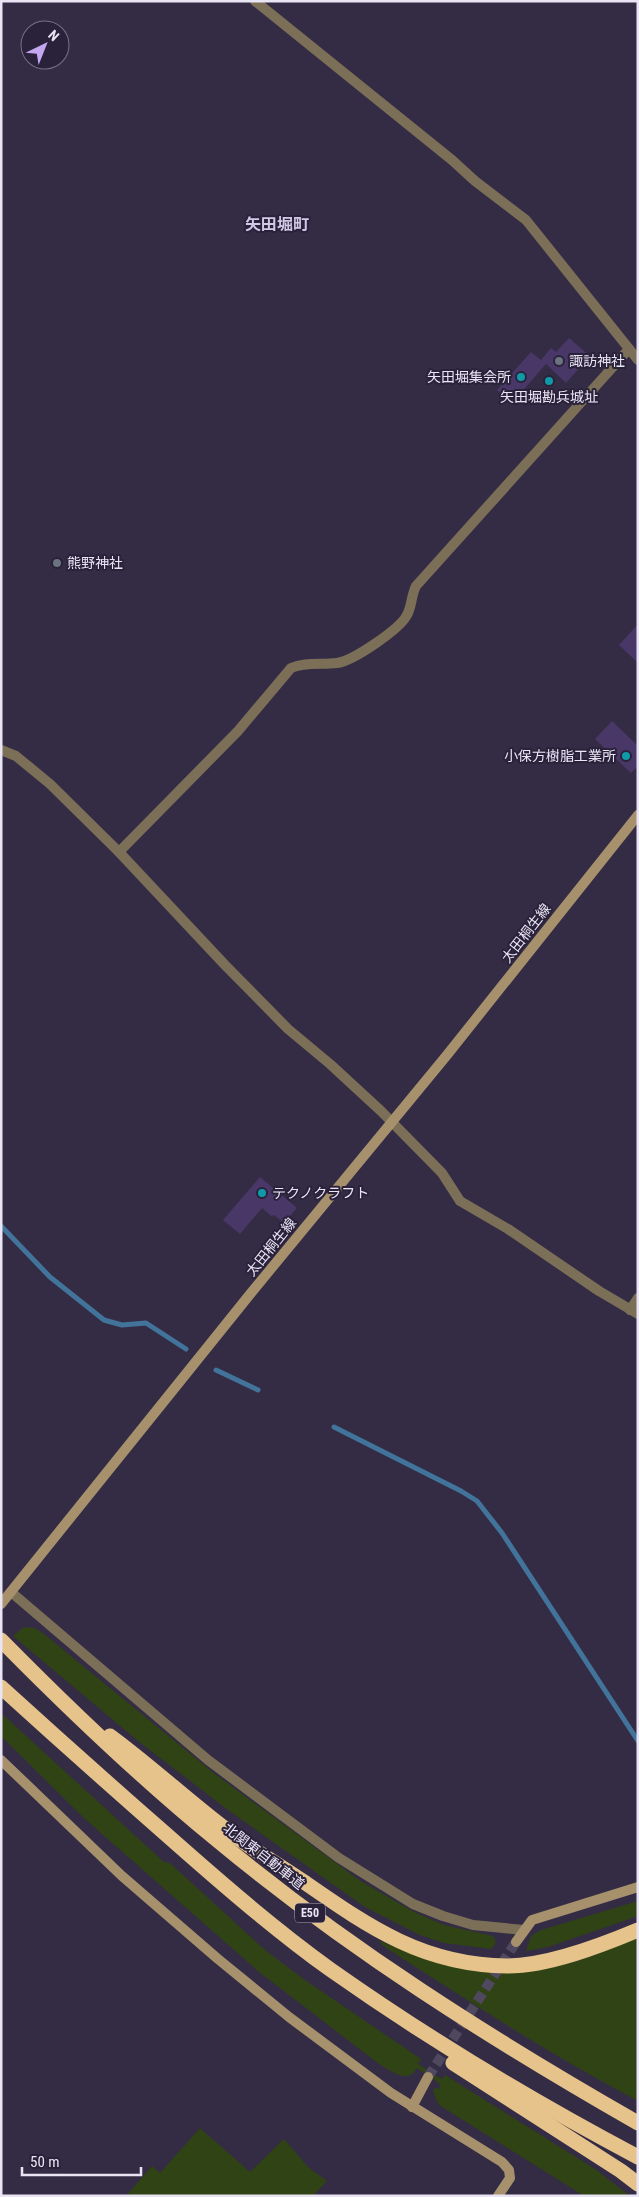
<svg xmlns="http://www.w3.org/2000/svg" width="639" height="2197" font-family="'Roboto Condensed','Noto Sans JP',sans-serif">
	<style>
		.green { fill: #304314 }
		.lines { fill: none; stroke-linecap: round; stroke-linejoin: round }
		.stream { stroke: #42749b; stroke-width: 5 }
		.building { fill: #483767 }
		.secondary-tunnel { stroke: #4f485f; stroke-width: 10; stroke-dasharray: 10 5; stroke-linecap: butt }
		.street { stroke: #7c6f58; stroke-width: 10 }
		.secondary { stroke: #a7916d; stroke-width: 10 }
		.highway { stroke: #e5c38b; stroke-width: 15 }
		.worship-dot { fill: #6b7280; stroke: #2a223a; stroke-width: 2 }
		.culture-dot { fill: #0f9aa8; stroke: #2a223a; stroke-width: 2 }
		.labels { text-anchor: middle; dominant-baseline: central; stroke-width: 4; stroke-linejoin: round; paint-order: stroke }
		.shield { fill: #2a223a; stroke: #b0aabd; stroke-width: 1 }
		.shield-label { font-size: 12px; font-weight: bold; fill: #eae5f5 }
		.poi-label { font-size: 14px; fill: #eae5f5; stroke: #2a223a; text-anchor: start }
		.street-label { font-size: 14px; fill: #eae5f5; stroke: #2a223a }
		.quarter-label { font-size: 16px; font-weight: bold; fill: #d1c8e7; stroke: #2a223a }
	</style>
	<rect width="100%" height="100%" fill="#342c44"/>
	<!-- green -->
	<g class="green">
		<path d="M24 1627 35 1628 44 1634 215 1774 359 1880 414 1912 444 1925 493 1936 496 1942 492 1949 444 1943 420 1935 365 1907 228 1810 138 1741 13 1636Z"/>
		<path d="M1 1713 164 1862 170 1863 265 1950 305 1980 421 2059 418 2064 442 2079 445 2075 595 2169 630 2196H584L439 2105 433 2092 434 2088 439 2089 440 2084 417 2068C408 2085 391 2071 379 2064L259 1972 85 1819 1 1736Z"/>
		<path d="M638 1901V1916L548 1947 526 1951 531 1936 541 1930Z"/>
		<path d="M638 1938V2101C550 2055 467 2000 383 1946L378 1940 415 1955 468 1970Z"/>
		<path d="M200 2128 250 2172 284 2139 308 2167 327 2181 313 2196H126L152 2166 160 2173Z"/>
	</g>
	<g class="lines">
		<!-- stream -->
		<g class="stream">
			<path d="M1 1226 50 1277 104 1320 122 1325 146 1323 186 1349"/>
			<path d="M216 1370 258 1390"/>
			<path d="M334 1427 461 1491 477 1501 502 1533 638 1741"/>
		</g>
	</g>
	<!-- building -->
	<g class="building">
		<path d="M569 338 590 356 566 383 546 364 512 403 497 390 531 352 541 360 551 348 556 352Z"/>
		<path d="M638 624V663L619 645Z"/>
		<path d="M612 721 638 746V766L631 773 595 739Z"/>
		<path d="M260 1177 297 1208 284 1223 274 1215 271 1216 262 1208 240 1234 223 1220Z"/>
	</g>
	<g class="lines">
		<!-- secondary-tunnel -->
		<path class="secondary-tunnel" d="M428 2077 516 1942"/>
		<!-- street -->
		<g class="street">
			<path d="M255 1 452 160 475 181 526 220 638 360"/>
			<path d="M1 750 16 756 50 784 119 852 225 965 288 1029 330 1064 381 1111 442 1173 460 1201 508 1229 599 1291 638 1314"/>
			<path d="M119 852 238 731 291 668C305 662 321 665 337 663 353 661 400 629 407 615 412 606 411 596 416 586L629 349"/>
			<path d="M630 1310 638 1298"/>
			<path d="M11 1592 208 1760 339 1858 413 1904 443 1916 473 1925 524 1930"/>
		</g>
		<!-- secondary -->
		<g class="secondary">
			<path d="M1 1604 251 1293 447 1055 638 815"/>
			<path d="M1 1760 122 1876 218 1959 289 2017 391 2093 502 2162 509 2170 510 2178 498 2196"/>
			<path d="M516 1942 532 1920 638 1887"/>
			<path d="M412 2107 428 2077"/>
		</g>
		<!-- highway -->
		<g class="highway">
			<path d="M1 1640C70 1710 141 1778 217 1840 347 1948 491 2039 638 2123"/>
			<path d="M1 1687C56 1737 112 1787 168 1836 220 1882 274 1929 331 1970 429 2039 532 2101 638 2157"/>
			<path d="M110 1736C151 1766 188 1801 228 1831 252 1849 279 1865 304 1882 369 1927 423 1965 507 1966 548 1966 600 1946 638 1930"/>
			<path d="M453 2063 621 2171 638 2184"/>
		</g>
	</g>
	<!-- markers -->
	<g class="worship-dot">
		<circle cx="559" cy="361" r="5"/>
		<circle cx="57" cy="563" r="5"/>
	</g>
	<g class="culture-dot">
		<circle cx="521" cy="377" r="5"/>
		<circle cx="549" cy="381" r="5"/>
		<circle cx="626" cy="756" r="5"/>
		<circle cx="262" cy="1193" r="5"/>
	</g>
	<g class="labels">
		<!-- shield labels -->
		<rect class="shield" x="295" y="1903.5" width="30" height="19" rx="4"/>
		<g class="shield-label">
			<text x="310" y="1913">E50</text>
		</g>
		<!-- poi labels -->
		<g class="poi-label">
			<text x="569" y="361">諏訪神社</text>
			<text x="511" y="377" text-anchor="end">矢田堀集会所</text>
			<text x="549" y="397" text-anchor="middle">矢田堀勘兵城址</text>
			<text x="67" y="563">熊野神社</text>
			<text x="616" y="756" text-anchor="end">小保方樹脂工業所</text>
			<text x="272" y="1193">テクノクラフト</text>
		</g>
		<!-- street labels -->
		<g class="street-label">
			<text transform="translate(526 933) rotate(-52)">太田桐生線</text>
			<text transform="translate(271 1247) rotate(-51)">太田桐生線</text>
			<text transform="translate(264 1856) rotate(38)">北関東自動車道</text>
		</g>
		<!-- quarter labels -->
		<g class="quarter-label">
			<text x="277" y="224">矢田堀町</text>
		</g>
	</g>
	<!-- border -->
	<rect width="639" height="2197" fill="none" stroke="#eae5f5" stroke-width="5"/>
	<!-- north arrow -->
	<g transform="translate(45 45) rotate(43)"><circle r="24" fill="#2a223a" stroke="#777085"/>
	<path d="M0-4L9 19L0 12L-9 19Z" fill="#c4a7f1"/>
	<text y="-8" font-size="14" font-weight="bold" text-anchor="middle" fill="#eae5f5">N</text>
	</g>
	<!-- scale -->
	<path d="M22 2167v8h119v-8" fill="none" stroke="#eae5f5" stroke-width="2.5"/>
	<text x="30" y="2167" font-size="15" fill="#eae5f5" stroke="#2a223a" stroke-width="4" paint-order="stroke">50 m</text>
</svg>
